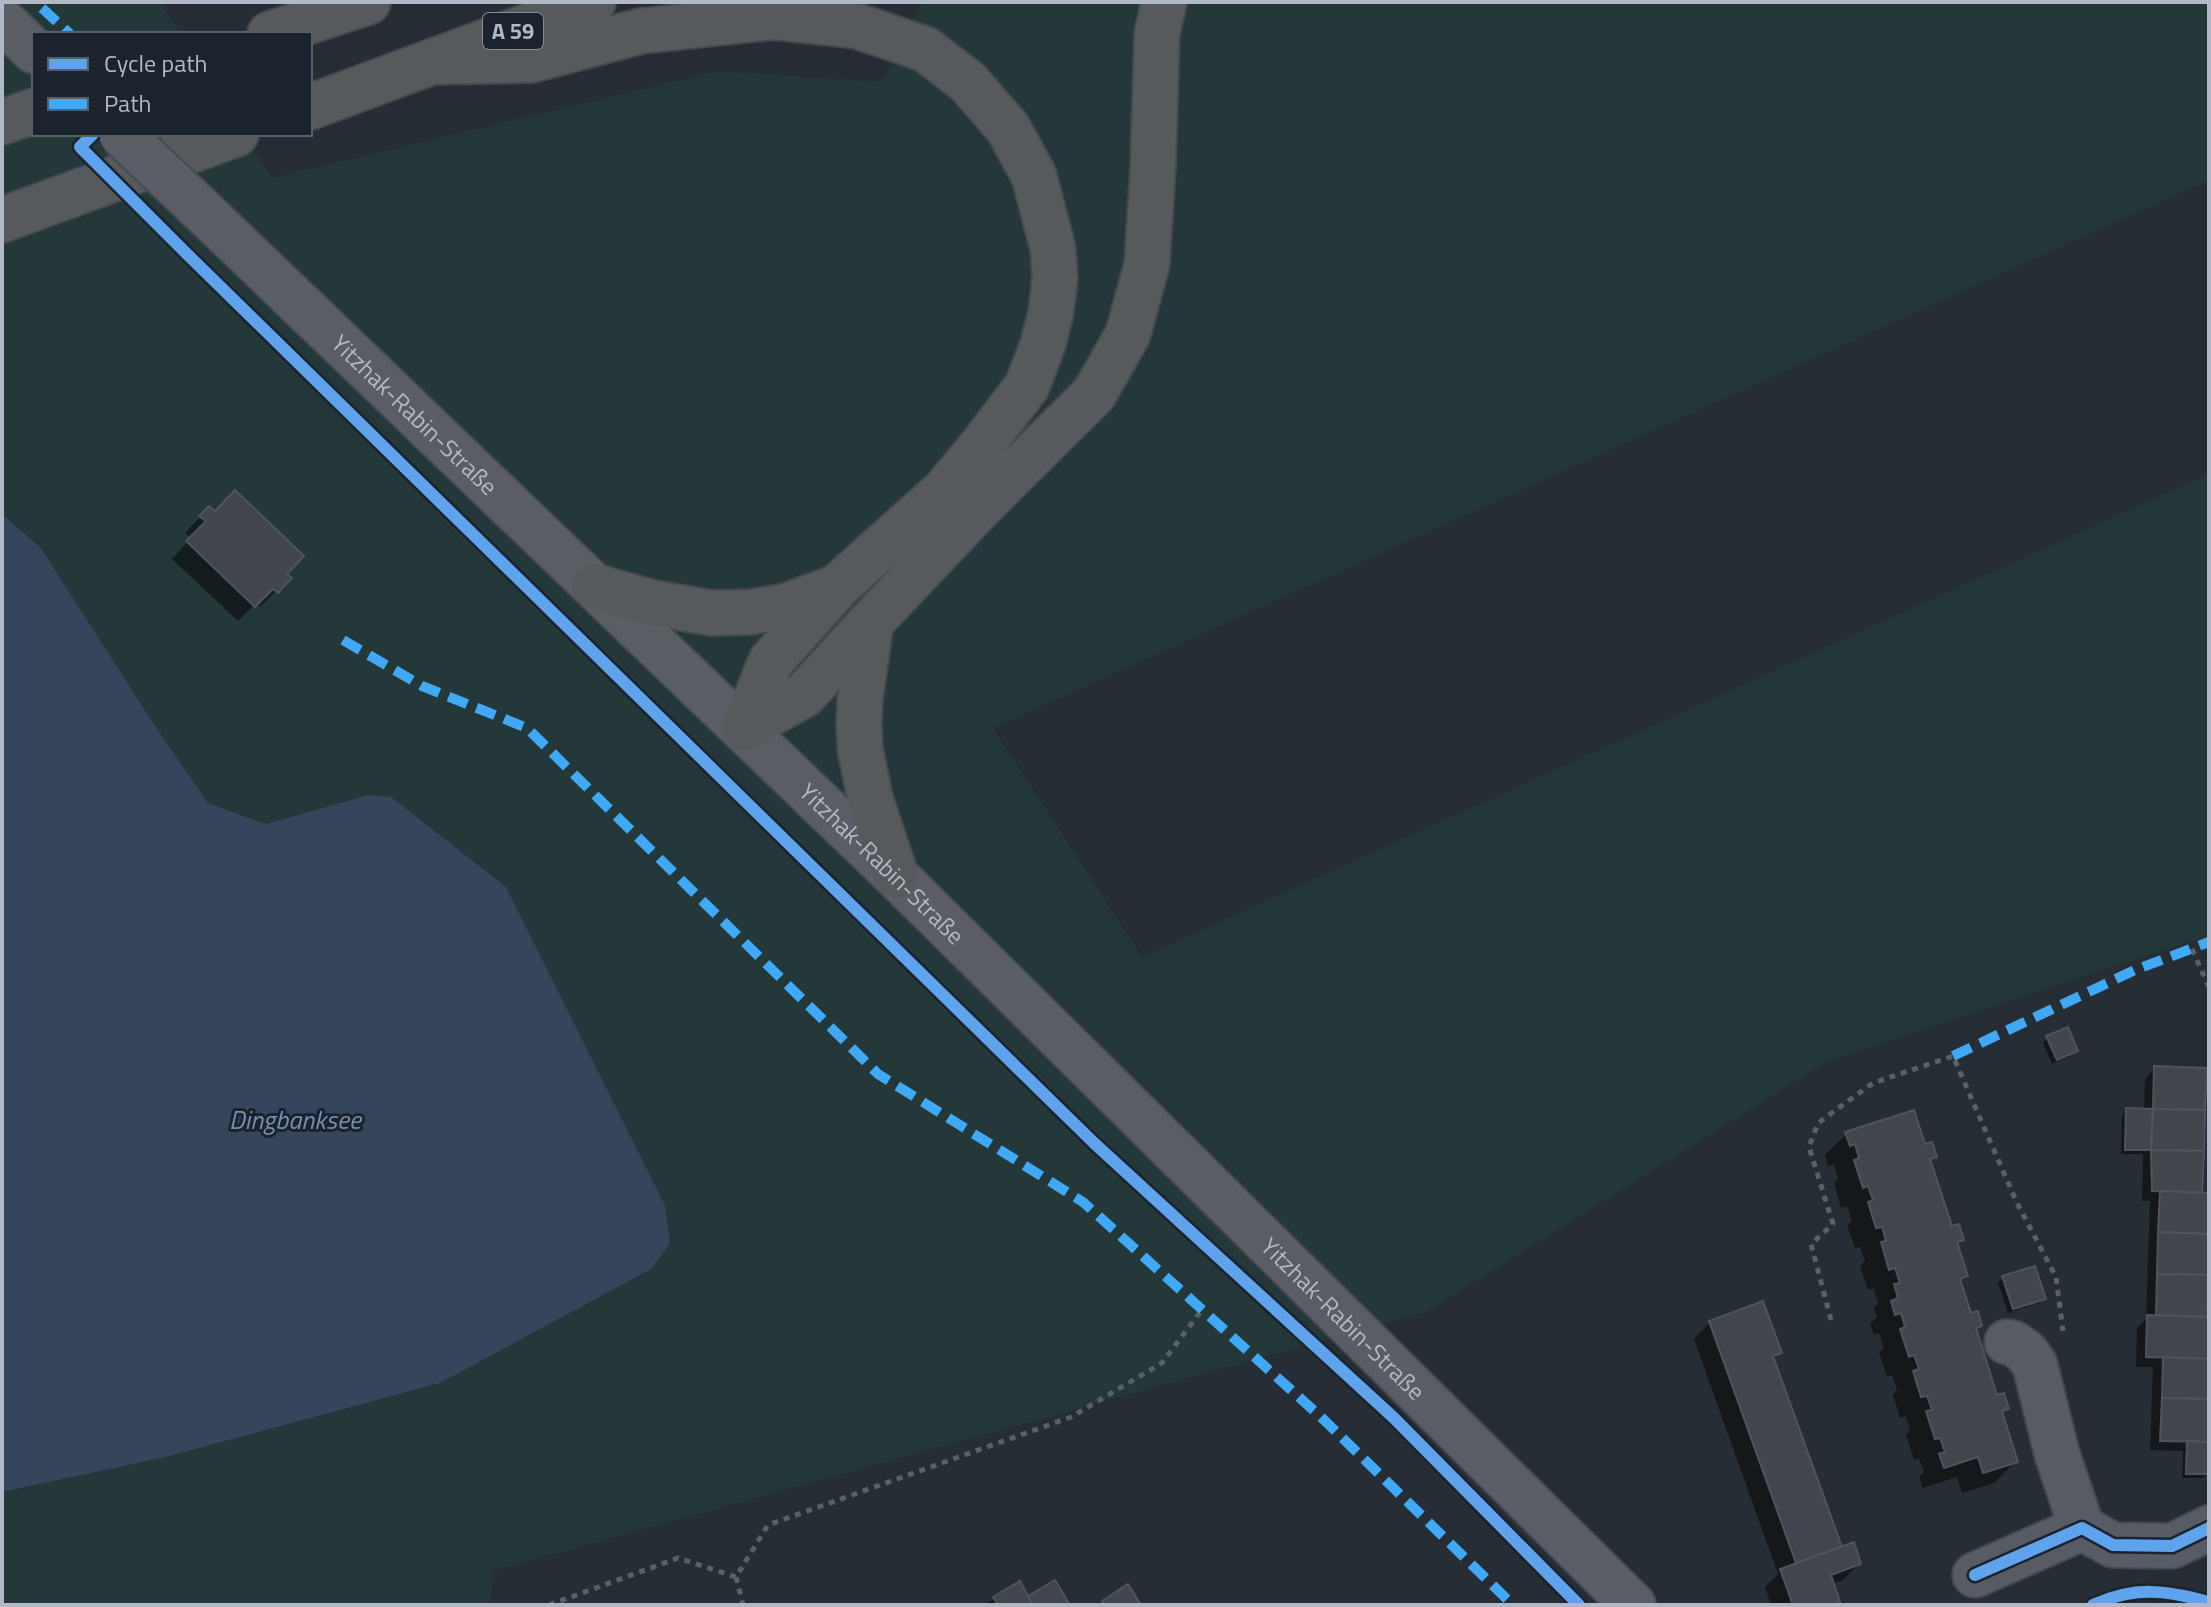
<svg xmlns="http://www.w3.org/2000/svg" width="2211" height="1607" font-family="'Titillium Web',sans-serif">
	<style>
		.green { fill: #243739 }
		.water { fill: #35455c }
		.shadow { fill: #0007 }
		.building { fill: #41464d; stroke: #4f545c; stroke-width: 2 }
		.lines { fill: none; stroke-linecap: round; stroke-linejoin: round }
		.minor-casing { stroke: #44474d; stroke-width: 48 }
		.major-casing { stroke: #454951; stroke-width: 48 }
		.highway-casing { stroke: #44494f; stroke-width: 48 }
		.path { stroke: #5b6066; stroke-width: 5; stroke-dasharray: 6 6; stroke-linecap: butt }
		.minor { stroke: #575b63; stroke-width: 44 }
		.major { stroke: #5a5e64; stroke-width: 44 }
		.highway { stroke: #575a5d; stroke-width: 44 }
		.major-bridge-casing { stroke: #454951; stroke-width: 48; stroke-linecap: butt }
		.major-bridge { stroke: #5a5e64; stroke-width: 44 }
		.quiet { stroke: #3fa9f5; stroke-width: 10; stroke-dasharray: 20 10; stroke-linecap: butt }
		.cycleway-casing { stroke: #1b232e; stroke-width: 17 }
		.cycleway { stroke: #60a3ed; stroke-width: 12 }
		.labels { text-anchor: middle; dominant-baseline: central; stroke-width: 6; stroke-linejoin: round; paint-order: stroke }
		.shield { fill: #1b232e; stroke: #848c98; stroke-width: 2 }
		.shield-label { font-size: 22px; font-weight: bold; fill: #b1b9c6 }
		.street-label { font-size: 24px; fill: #b1b9c6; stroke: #1b232e }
		.water-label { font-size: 26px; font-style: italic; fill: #7a8fad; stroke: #1b232e }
	</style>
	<rect width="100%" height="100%" fill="#272d34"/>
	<!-- green -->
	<path class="green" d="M2 2H160L180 34H34V134H243L272 178 719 71 882 82 923 2H2209V180L993 728 1142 957 2209 474V935L1826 1062 1426 1312 493 1571 490 1605H2V1492L166 1457 440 1383 670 1243 665 1204 506 887 369 796 266 824 208 803 153 723 41 549 2 514Z"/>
	<!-- water -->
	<path class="water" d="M2 514 41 548 153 723 208 803 266 824 369 795 391 797 506 887 665 1205 670 1244 651 1269 440 1383 166 1457 2 1492Z"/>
	<!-- shadow -->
	<g class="shadow">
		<path d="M209 508 289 578 260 607 256 603 238 621 172 559 191 538 185 533Z"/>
		<path d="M2047 1038 2075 1051 2070 1056 2052 1064 2043 1043Z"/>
		<path d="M2155 1068 2200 1194 2204 1319H2209V1442L2208 1474 2203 1478H2182L2183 1451 2150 1450 2153 1367H2136L2137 1328 2146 1319 2150 1201H2142L2143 1154H2121L2122 1115 2127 1110 2144 1111 2145 1079Z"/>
		<path d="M1846 1134 1924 1146 1935 1156 1929 1163 1951 1229 1961 1240 1956 1245 1965 1276 1959 1283 1969 1315 1980 1326 1975 1331 1996 1398 2007 1408 2001 1414 2016 1461 1994 1483 1962 1493 1957 1477 1923 1488 1919 1477 1924 1472 1919 1458 1914 1460 1906 1435 1910 1430 1906 1416 1900 1418 1893 1395 1897 1390 1892 1375 1887 1377 1879 1352 1884 1348 1879 1333 1874 1335 1870 1324 1877 1317 1874 1308 1878 1303 1874 1288 1868 1290 1860 1266 1865 1261 1860 1247 1855 1248 1847 1225 1852 1221 1847 1206 1841 1208 1834 1183 1838 1179 1834 1164 1828 1166 1825 1155Z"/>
		<path d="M2003 1278 2043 1298 2039 1303 2008 1313 1998 1283Z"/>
		<path d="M1710 1322 1780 1353 1772 1360 1840 1550 1859 1564 1843 1580 1832 1584 1839 1605H1771L1765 1587 1778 1574 1694 1339Z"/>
		<path d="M1019 1584 1028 1598 1068 1605H984Z"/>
	</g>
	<!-- building -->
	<g class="building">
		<path d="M235 490 304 556 287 574 292 578 278 593 273 589 255 607 186 541 206 521 199 516 209 506 215 511Z"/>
		<path d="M2068 1027 2078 1051 2057 1060 2046 1036Z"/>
		<path d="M2154 1066 2207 1068 2205 1110 2153 1109Z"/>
		<path d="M2126 1108 2153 1109 2151 1150H2125Z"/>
		<path d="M2153 1109 2205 1110 2204 1151 2151 1150Z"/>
		<path d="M1914 1110 1925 1144 1932 1142 1937 1157 1930 1159 1952 1226 1959 1224 1964 1240 1957 1242 1968 1276 1960 1279 1971 1313 1978 1311 1982 1326 1976 1328 1997 1395 2004 1393 2009 1409 2002 1411 2018 1462 1983 1473 1978 1457 1944 1468 1939 1454 1945 1452 1940 1438 1935 1439 1926 1411 1932 1410 1927 1396 1921 1397 1913 1371 1919 1369 1914 1355 1909 1357 1900 1329 1905 1327 1901 1313 1895 1315 1891 1301 1898 1298 1894 1284 1900 1283 1895 1268 1889 1270 1881 1242 1886 1241 1882 1227 1876 1228 1868 1202 1873 1200 1868 1186 1863 1188 1854 1160 1859 1158 1855 1144 1850 1146 1845 1132Z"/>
		<path d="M2151 1150 2204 1151 2202 1193 2152 1191Z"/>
		<path d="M2160 1191 2209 1193V1234L2158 1232Z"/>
		<path d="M2158 1232 2209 1234 2208 1275 2157 1274Z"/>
		<path d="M2035 1266 2046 1299 2013 1309 2002 1276Z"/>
		<path d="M2157 1274 2208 1275 2207 1317 2156 1315Z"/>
		<path d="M1763 1301 1782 1353 1773 1356 1842 1547 1796 1563 1709 1321Z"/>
		<path d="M2147 1315 2209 1317V1359L2146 1357Z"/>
		<path d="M2163 1357 2209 1359V1399L2162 1398Z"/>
		<path d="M2162 1398 2209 1399V1442L2160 1441Z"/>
		<path d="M2187 1441 2209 1442V1474H2186Z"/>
		<path d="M1854 1542 1861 1564 1831 1575 1841 1605H1793L1780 1569Z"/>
		<path d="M1055 1580 1070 1605H1033L1028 1596Z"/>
		<path d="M1020 1581 1033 1605H998L993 1597Z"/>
		<path d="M1128 1584 1141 1605H1104L1102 1601Z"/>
	</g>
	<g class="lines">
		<defs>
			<g id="minor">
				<path d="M2007 1342 2013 1343 2026 1352 2035 1365 2057 1454 2082 1528"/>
				<path d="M1975 1575 2082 1528 2113 1545 2172 1546 2209 1528"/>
			</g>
			<g id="major">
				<path d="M2 20 34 51"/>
				<path id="s1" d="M233 240 896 876 1633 1605"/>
			</g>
			<g id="highway">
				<path d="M270 34 368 2"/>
				<path d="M433 62 531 60 641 31 773 17 857 26 925 49 968 82 1008 128 1034 176 1053 249 1055 278 1051 312 1043 344 1027 386 983 444 945 490 837 587 786 606 751 612 712 613 653 603 594 586"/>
				<path d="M310 107 593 2"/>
				<path d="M2 122 34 111"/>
				<path d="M2 220 236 134"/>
				<path d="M744 728 771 661 833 592"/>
				<path d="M744 728 804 695 871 622"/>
				<path d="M896 876 870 798 860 748 859 723 860 700 871 622 983 504 1094 394 1128 334 1147 264 1153 168 1157 34 1164 2"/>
			</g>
		</defs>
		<!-- minor casing -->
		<use href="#minor" class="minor-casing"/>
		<!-- major casing -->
		<use href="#major" class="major-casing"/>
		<!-- highway casing -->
		<use href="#highway" class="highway-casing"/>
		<!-- path -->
		<g class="path">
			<path d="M2192 949 2209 987"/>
			<path d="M1831 1320 1811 1244 1833 1224 1809 1147 1818 1123 1873 1083 1953 1056 2016 1201 2056 1277 2063 1331"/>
			<path d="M736 1577 743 1605"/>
			<path d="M549 1605 678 1558 736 1577 768 1525 1071 1417 1162 1363 1201 1311"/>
		</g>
		<!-- minor -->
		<use href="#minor" class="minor"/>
		<!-- major -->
		<use href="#major" class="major"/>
		<!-- highway -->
		<use href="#highway" class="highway"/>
		<defs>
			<path id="major-bridge" d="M121 134 233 240"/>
		</defs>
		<!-- major-bridge casing -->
		<use href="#major-bridge" class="major-bridge-casing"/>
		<!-- major-bridge -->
		<use href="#major-bridge" class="major-bridge"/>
		<!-- quiet -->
		<g class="quiet">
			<path d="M42 8 70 34"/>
			<path d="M343 640 422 686 527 728 878 1074 1083 1202 1321 1417 1513 1605"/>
			<path d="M1953 1056 2135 970 2209 942"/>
		</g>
		<defs>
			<g id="cycleway">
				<path d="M93 134 80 147 188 255 1094 1143 1394 1418 1579 1605"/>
				<path d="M1975 1575 2082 1528 2113 1545 2172 1546 2209 1528"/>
				<path d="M2093 1605C2135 1586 2165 1590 2209 1602"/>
			</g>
		</defs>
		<!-- cycleway casing -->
		<use href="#cycleway" class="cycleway-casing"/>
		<!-- cycleway -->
		<use href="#cycleway" class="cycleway"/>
	</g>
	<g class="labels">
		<!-- shield labels -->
		<rect class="shield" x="483" y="13" width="60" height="36" rx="6"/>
		<g class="shield-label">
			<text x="513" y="31">A 59</text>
		</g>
		<!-- street labels -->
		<g class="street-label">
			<text stroke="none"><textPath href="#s1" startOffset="252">Yitzhak-Rabin-Straße</textPath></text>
			<text stroke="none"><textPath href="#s1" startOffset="900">Yitzhak-Rabin-Straße</textPath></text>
			<text stroke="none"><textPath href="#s1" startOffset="1548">Yitzhak-Rabin-Straße</textPath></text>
		</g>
		<!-- water labels -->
		<g class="water-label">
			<text x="295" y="1119">Dingbanksee</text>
		</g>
	</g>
	<!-- border -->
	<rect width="2211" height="1607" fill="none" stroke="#b1b9c6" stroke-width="8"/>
	<!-- legend -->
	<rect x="32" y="32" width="280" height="104" fill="#1b232e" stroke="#575f6b" stroke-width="2"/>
	<rect x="48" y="58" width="40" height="12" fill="#60a3ed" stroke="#575f6b" stroke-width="2"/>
	<text x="104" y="72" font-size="24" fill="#b1b9c6">Cycle path</text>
	<rect x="48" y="98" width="40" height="12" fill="#3fa9f5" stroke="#575f6b" stroke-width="2"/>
	<text x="104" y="112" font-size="24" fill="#b1b9c6">Path</text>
</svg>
